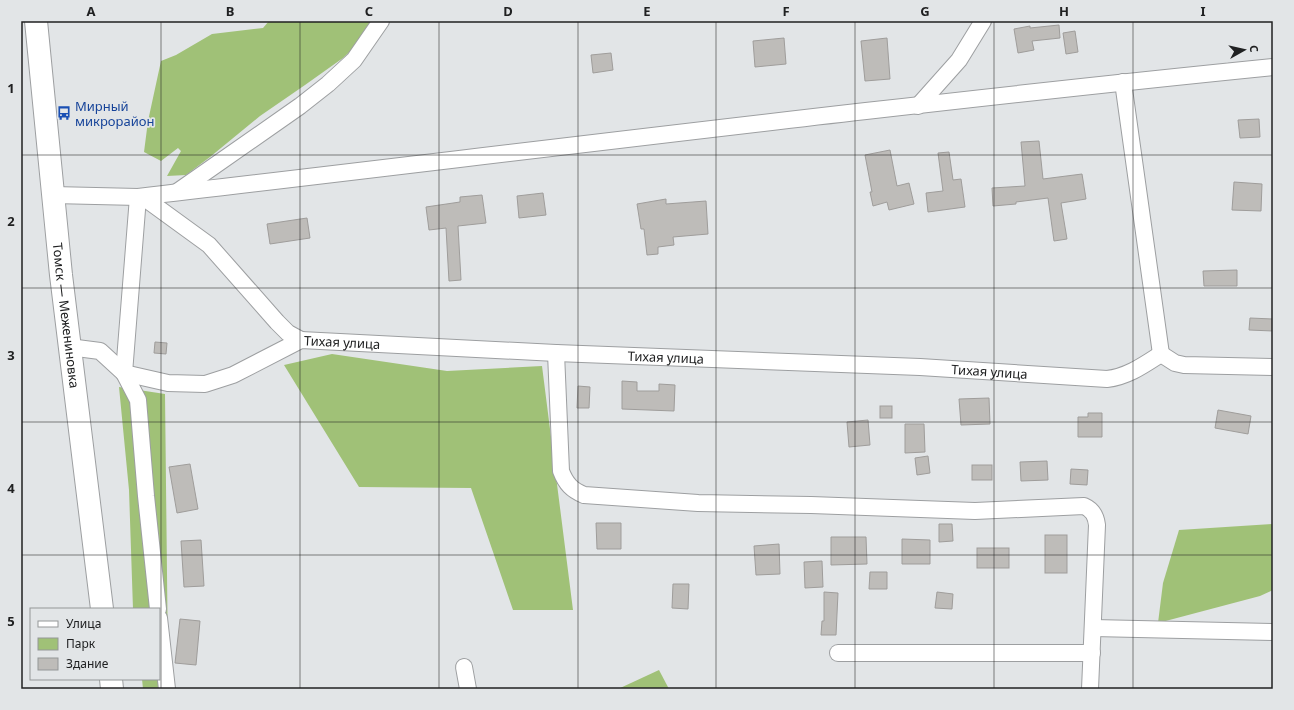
<svg xmlns="http://www.w3.org/2000/svg" width="1294" height="710" font-family="'Noto Sans',sans-serif">
	<style>
		.green { fill: #a0c177 }
		.building { fill: #bebcb9; stroke: #9f9d9b }
		.lines { fill: none; stroke-linecap: round; stroke-linejoin: round }
		.street-casing { stroke: #9d9fa1; stroke-width: 18 }
		.secondary-casing { stroke: #9d9fa1; stroke-width: 24 }
		.street { stroke: #fff; stroke-width: 16 }
		.secondary { stroke: #fff; stroke-width: 22 }
		.grid { fill: none; stroke: #202122; stroke-width: 1; stroke-opacity: 0.55 }
		.labels { text-anchor: middle; dominant-baseline: central; stroke-width: 3.5; stroke-linejoin: round; paint-order: stroke }
		.transit-label { font-size: 13px; fill: #164399; stroke: #e2e5e7; text-anchor: start }
		.street-label { font-size: 13px; fill: #202122; stroke: #e2e5e7 }
		.neatline { fill: none; stroke: #202122; stroke-width: 1.5 }
		.grid-label { font-size: 13px; text-anchor: middle; font-weight: bold; fill: #202122 }
	</style>
	<rect width="100%" height="100%" fill="#e2e5e7"/>
	<!-- green -->
	<g class="green">
		<path d="M269 21H375L359 43 343 58 305 85 260 116 210 157 186 175 167 176 181 151 178 148 161 161 144 152 148 121 161 61 176 55 212 34 263 28Z"/>
		<path d="M332 354 447 371 542 366 573 610H513L471 488 359 487 284 365Z"/>
		<path d="M119 387 165 394 168 663 172 689H143L142 679H159V609H133L129 490Z"/>
		<path d="M1273 524V590L1260 596 1158 623 1163 583 1179 530Z"/>
		<path d="M659 670 669 689H618Z"/>
	</g>
	<!-- building -->
	<g class="building">
		<path d="M1059 25 1060 38 1032 41 1034 50 1018 53 1014 29 1030 26V28Z"/>
		<path d="M1075 31 1078 52 1066 54 1063 33Z"/>
		<path d="M784 38 786 64 755 67 753 41Z"/>
		<path d="M887 38 890 79 865 81 861 41Z"/>
		<path d="M611 53 613 70 593 73 591 55Z"/>
		<path d="M1259 119 1260 137 1240 138 1238 120Z"/>
		<path d="M1039 141 1043 179 1082 174 1086 199 1061 203 1067 239 1054 241 1048 198 1016 202V204L993 206 992 188 1025 186 1021 142Z"/>
		<path d="M890 150 897 186 909 183 914 204 889 210 887 202 873 206 870 192H872L865 155Z"/>
		<path d="M949 152 953 180 961 179 965 207 928 212 926 193 943 191 938 153Z"/>
		<path d="M1234 182 1262 184 1261 211 1232 210Z"/>
		<path d="M543 193 546 215 519 218 517 196Z"/>
		<path d="M482 195 486 223 458 226 461 280 449 281 446 228 429 230 426 207 460 202V197Z"/>
		<path d="M666 199V204L706 201 708 234 673 237 674 245 658 247V254L647 255 644 229H641L637 204Z"/>
		<path d="M307 218 310 238 270 244 267 224Z"/>
		<path d="M1237 270V286H1204L1203 271Z"/>
		<path d="M1250 318 1273 319V331L1249 330Z"/>
		<path d="M155 342 167 343 166 354 154 353Z"/>
		<path d="M622 381 637 382V391H659V384L675 385 674 411 622 409Z"/>
		<path d="M578 386 590 387 589 408H577Z"/>
		<path d="M989 398 990 424 961 425 959 399Z"/>
		<rect x="880" y="406" width="12" height="12"/>
		<path d="M1218 410 1251 416 1248 434 1215 428Z"/>
		<path d="M1088 413H1102V437H1078V417H1088Z"/>
		<path d="M868 420 870 445 849 447 847 422Z"/>
		<path d="M905 424H924L925 452 905 453Z"/>
		<path d="M928 456 930 473 917 475 915 458Z"/>
		<path d="M1047 461 1048 480 1021 481 1020 462Z"/>
		<path d="M190 464 198 509 177 513 169 467Z"/>
		<rect x="972" y="465" width="20" height="15"/>
		<path d="M1071 469 1088 470 1087 485 1070 484Z"/>
		<path d="M596 523H621V549H597Z"/>
		<path d="M939 524H952L953 541 939 542Z"/>
		<rect x="1045" y="535" width="22" height="38"/>
		<path d="M831 537H866L867 564 831 565Z"/>
		<path d="M902 539 930 540V564H902Z"/>
		<path d="M201 540 204 586 184 587 181 541Z"/>
		<path d="M779 544 780 574 756 575 754 546Z"/>
		<rect x="977" y="548" width="32" height="20"/>
		<path d="M822 561 823 587 805 588 804 562Z"/>
		<path d="M870 572H887V589H869Z"/>
		<path d="M673 584H689L688 609 672 608Z"/>
		<path d="M824 592 838 593 836 635H821L822 621H824Z"/>
		<path d="M937 592 953 594 952 609 935 608Z"/>
		<path d="M180 619 200 621 196 665 175 663Z"/>
	</g>
	<g class="lines">
		<defs>
			<g id="street">
				<path d="M1123 82 1161 354"/>
				<path d="M918 106 959 60 983 21"/>
				<path d="M177 192 300 106 328 84 354 60 381 21"/>
				<path d="M53 195 138 197C516 153 894 105 1273 67"/>
				<path d="M138 197 124 373 138 400 146 496 158 609"/>
				<path d="M143 197 209 245 277 322 288 333 301 340"/>
				<path id="s1" d="M69 347 100 351 124 373 168 383 205 384 233 375 301 340 556 353 920 367 1107 379C1127 377 1144 365 1161 354L1175 363 1184 365 1273 367"/>
				<path d="M556 353 561 471C566 484 572 490 584 495L698 503 811 505 975 511 1084 506C1093 510 1096 516 1097 525L1090 689"/>
				<path d="M159 618 167 689"/>
				<path d="M1093 628 1273 632"/>
				<path d="M838 653H1092"/>
				<path d="M464 667 468 689"/>
			</g>
			<g id="secondary">
				<path id="s2" d="M36 21 61 275 102 609"/>
				<path d="M111 679 112 689"/>
			</g>
		</defs>
		<!-- street casing -->
		<use href="#street" class="street-casing"/>
		<!-- secondary casing -->
		<use href="#secondary" class="secondary-casing"/>
		<!-- street -->
		<use href="#street" class="street"/>
		<!-- secondary -->
		<use href="#secondary" class="secondary"/>
	</g>
	<!-- grid -->
	<path class="grid" d="M161 21V689M300 21V689M439 21V689M578 21V689M716 21V689M855 21V689M994 21V689M1133 21V689M21 155H1273M21 288H1273M21 422H1273M21 555H1273"/>
	<!-- icons -->
	<defs>
		<symbol id="bus-bare" viewBox="-9 -9 18 18"><path d="M-5-6H5V4H4V6H2V4H-2V6H-4V4H-5ZM-3.5-4V0h7V-4ZM-3.5 1.2v1.5H-2V1.2ZM2 1.2v1.5H3.5V1.2Z" fill="#1a4fb4" stroke="#e2e5e7" stroke-width="2.5" paint-order="stroke"/></symbol>
	</defs>
	<g fill-rule="evenodd">
		<use href="#bus-bare" x="54" y="103" width="20" height="20"/>
	</g>
	<g class="labels">
		<!-- transit labels -->
		<g class="transit-label">
			<text x="75" y="106">Мирный<tspan x="75" dy="15">микрорайон</tspan></text>
		</g>
		<!-- street labels -->
		<g class="street-label">
			<text stroke="none"><textPath href="#s2" startOffset="296">Томск — Межениновка</textPath></text>
			<text stroke="none"><textPath href="#s1" startOffset="293">Тихая улица</textPath></text>
			<text stroke="none"><textPath href="#s1" startOffset="617">Тихая улица</textPath></text>
			<text stroke="none"><textPath href="#s1" startOffset="941">Тихая улица</textPath></text>
		</g>
	</g>
	<!-- border -->
	<rect width="1294" height="710" fill="none" stroke="#e2e5e7" stroke-width="44"/>
	<!-- legend -->
	<rect x="30" y="608" width="130" height="72" fill="#e2e5e7" stroke="#949798"/>
	<rect x="38" y="621" width="20" height="6" fill="#ffffff" stroke="#949798"/>
	<text x="66" y="628" font-size="12" fill="#202122">Улица</text>
	<rect x="38" y="638" width="20" height="12" fill="#a0c177" stroke="#949798"/>
	<text x="66" y="648" font-size="12" fill="#202122">Парк</text>
	<rect x="38" y="658" width="20" height="12" fill="#bebcb9" stroke="#949798"/>
	<text x="66" y="668" font-size="12" fill="#202122">Здание</text>
	<!-- north arrow -->
	<g transform="translate(1244 50) rotate(82)" stroke="#e2e5e7" stroke-width="3" paint-order="stroke">
	<path d="M0-3L7 15L0 10L-7 15Z" fill="#202122"/>
	<text y="-6" font-size="11" font-weight="bold" text-anchor="middle" fill="#202122">С</text>
	</g>
	<rect x="22" y="22" width="1250" height="666" class="neatline"/>
	<g class="grid-label">
		<text x="91" y="16">A</text>
		<text x="230" y="16">B</text>
		<text x="369" y="16">C</text>
		<text x="508" y="16">D</text>
		<text x="647" y="16">E</text>
		<text x="786" y="16">F</text>
		<text x="925" y="16">G</text>
		<text x="1064" y="16">H</text>
		<text x="1203" y="16">I</text>
		<text x="11" y="93">1</text>
		<text x="11" y="226">2</text>
		<text x="11" y="360">3</text>
		<text x="11" y="493">4</text>
		<text x="11" y="626">5</text>
	</g>
</svg>
